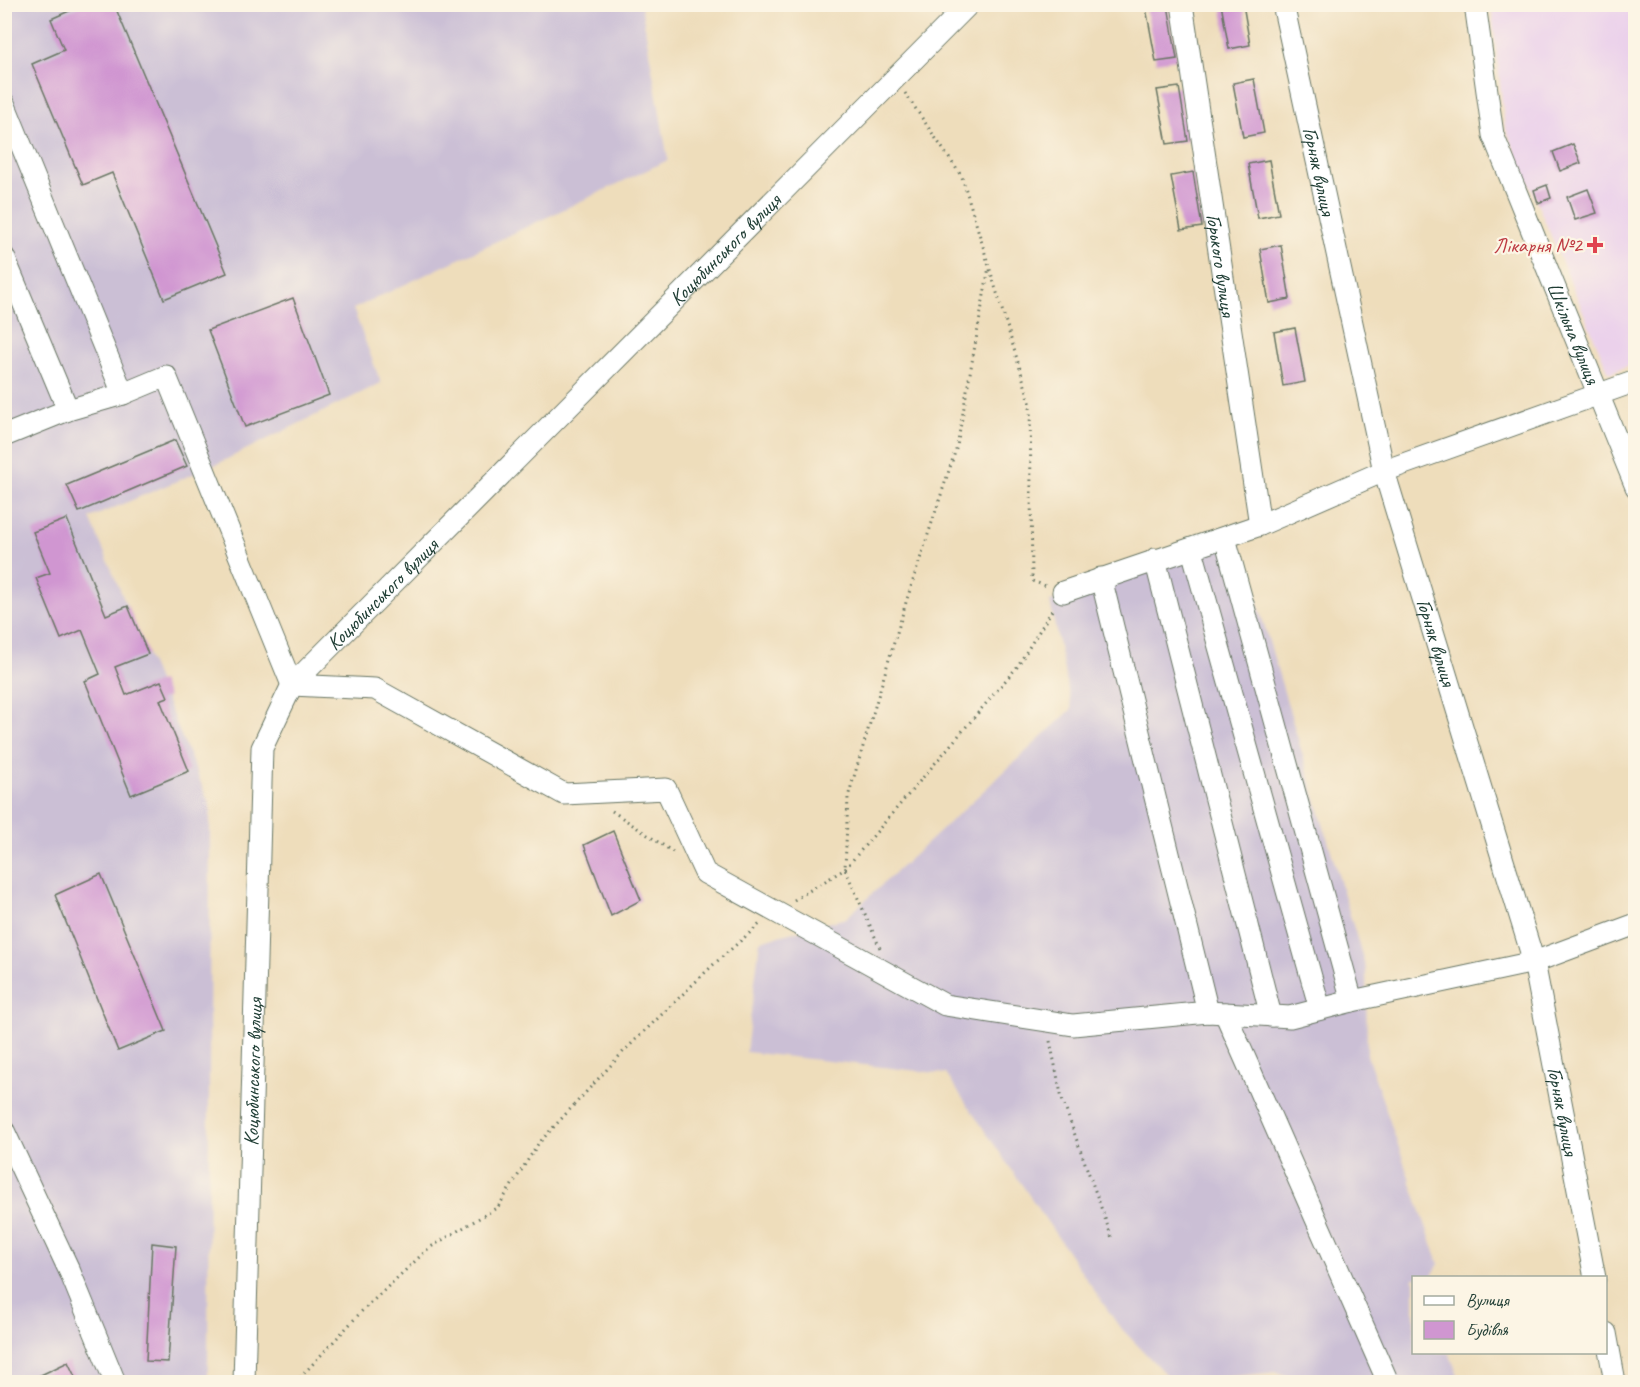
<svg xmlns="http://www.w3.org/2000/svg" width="1640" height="1387" font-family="Caveat,sans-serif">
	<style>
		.built { fill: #ebd1eb }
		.industrial { fill: #cbbfd5 }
		.building { fill: #d096d1 }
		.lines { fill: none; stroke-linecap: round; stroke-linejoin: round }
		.minor-casing { stroke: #677563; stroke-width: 23 }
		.path { stroke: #677563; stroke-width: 3; stroke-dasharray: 1.5 4.5; stroke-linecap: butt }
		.minor { stroke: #fff; stroke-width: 21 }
		.health-dot { fill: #e0444e; stroke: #fcf5e5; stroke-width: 2 }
		.labels { text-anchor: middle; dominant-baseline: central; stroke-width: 4.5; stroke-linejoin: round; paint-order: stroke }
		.street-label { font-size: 21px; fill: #1f3d34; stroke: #fcf5e5 }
		.health-label { font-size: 21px; fill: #be3a42; stroke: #fcf5e5; text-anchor: end }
	</style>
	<rect width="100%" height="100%" fill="#fcf5e5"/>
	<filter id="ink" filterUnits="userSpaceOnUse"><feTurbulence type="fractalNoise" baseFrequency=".0167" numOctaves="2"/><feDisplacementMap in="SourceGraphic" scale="12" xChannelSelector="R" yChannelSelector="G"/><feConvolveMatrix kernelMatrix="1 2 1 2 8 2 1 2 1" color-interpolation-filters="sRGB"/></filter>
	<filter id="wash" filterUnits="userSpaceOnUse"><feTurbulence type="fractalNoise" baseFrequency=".008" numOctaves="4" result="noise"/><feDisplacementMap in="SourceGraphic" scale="24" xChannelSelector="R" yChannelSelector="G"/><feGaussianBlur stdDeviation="1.35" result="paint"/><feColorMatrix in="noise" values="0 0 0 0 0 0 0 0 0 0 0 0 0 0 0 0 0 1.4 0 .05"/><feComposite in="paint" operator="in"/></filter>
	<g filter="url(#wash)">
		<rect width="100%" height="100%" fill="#edb"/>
		<!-- built -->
		<path class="built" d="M1491 5H1635V363L1609 373 1505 127Z"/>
		<!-- industrial -->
		<g class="industrial">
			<path d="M5 5H641L668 160 353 309 381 383 219 463 90 518 210 805 208 1382H5Z"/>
			<path d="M1239 540 1366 969 1367 1055 1439 1264 1431 1277 1414 1278V1352L1449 1353 1461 1382H1302L1278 1372 1173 1382 1118 1325 946 1074 746 1052 760 941 846 918 1072 709 1050 602Z"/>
		</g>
		<g id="blocks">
			<!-- building -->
			<g class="building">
				<path d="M85 4H114L227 273 164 299 112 173 83 185 32 64 64 50 51 19Z"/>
				<path d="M1221 4H1243L1250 45 1229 49Z"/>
				<path d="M1168 5 1177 59 1156 62 1146 8Z"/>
				<path d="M1254 79 1264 133 1243 137 1233 83Z"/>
				<path d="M1179 87 1188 141 1167 144 1157 90Z"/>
				<path d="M1573 144 1581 163 1560 171 1553 152Z"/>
				<path d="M1269 160 1279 214 1258 218 1248 164Z"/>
				<path d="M1193 172 1202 227 1181 230 1171 176Z"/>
				<path d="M1547 185 1551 198 1538 203 1534 190Z"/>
				<path d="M1588 189 1597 213 1575 220 1567 197Z"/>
				<path d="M1281 245 1290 299 1269 303 1260 249Z"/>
				<path d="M293 298 329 395 245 427 208 330Z"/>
				<path d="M1295 328 1305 382 1283 386 1274 332Z"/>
				<path d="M175 440 187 466 79 512 67 485Z"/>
				<path d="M67 519 106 615 128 606 148 654 115 667 126 695 161 681 168 697 160 700 189 771 131 795 85 681 100 674 82 630 61 639 36 578 50 573 33 532Z"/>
				<path d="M613 831 641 900 611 916 584 845Z"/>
				<path d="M101 874 166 1031 118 1051 55 895Z"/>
				<path d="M152 1243 176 1246 168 1362 146 1361Z"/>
				<path d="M68 1362 78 1383H24Z"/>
			</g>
		</g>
	</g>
	<g filter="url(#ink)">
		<use href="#blocks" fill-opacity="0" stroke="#677563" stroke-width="1.5"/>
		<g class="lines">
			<defs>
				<g id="minor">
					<path id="s1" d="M1182 4 1260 525"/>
					<path id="s2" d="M1283 4 1384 471 1534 962 1595 1278"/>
					<path id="s3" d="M1475 4 1493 135 1636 487"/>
					<path d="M4 103 123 394 166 376 292 685 375 689 564 794 666 789 705 873 945 1005 1073 1025 1208 1012 1290 1017 1352 1001 1534 962 1636 924"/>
					<path d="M4 257 68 410"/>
					<path d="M4 436 68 410 123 394"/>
					<path d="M1225 538 1352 1001"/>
					<path d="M1192 550 1320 1009"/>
					<path d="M1155 559 1271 1016"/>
					<path d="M1101 578 1208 1012"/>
					<path d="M1063 592 1260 525 1384 471 1636 381"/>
					<path d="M1225 1013 1388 1382"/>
					<path d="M4 1131 70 1272 115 1382"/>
					<path d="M1606 1333 1615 1382"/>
					<path id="s4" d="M244 1382 262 748 292 685 969 4"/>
				</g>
			</defs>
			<!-- minor casing -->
			<use href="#minor" class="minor-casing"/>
			<!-- path -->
			<g class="path">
				<path d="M905 93 962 177 1030 402 1032 581 1046 586"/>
				<path d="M612 811 673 852"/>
				<path d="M794 900 845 869 1017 667 1054 607"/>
				<path d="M880 948 845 869 848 797 907 599 957 446 989 267"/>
				<path d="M1050 1041 1062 1099 1112 1238"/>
				<path d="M296 1382 362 1311 429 1248 498 1207 538 1144 624 1051 714 964 761 923"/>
			</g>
			<!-- minor -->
			<use href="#minor" class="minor"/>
		</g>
	</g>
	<!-- markers -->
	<path class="health-dot" d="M1592 236h6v6h6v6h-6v6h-6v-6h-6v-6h6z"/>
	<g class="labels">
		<!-- street labels -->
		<g class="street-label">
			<text stroke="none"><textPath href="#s2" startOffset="171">Горняк вулиця</textPath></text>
			<text stroke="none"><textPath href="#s4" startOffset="1318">Коцюбинського вулиця</textPath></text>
			<text stroke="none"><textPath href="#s1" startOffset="264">Горького вулиця</textPath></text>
			<text stroke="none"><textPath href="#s3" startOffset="346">Шкільна вулиця</textPath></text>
			<text stroke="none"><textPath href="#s4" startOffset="832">Коцюбинського вулиця</textPath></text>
			<text stroke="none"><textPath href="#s2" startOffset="657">Горняк вулиця</textPath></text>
			<text stroke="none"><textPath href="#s4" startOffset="310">Коцюбинського вулиця</textPath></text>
			<text stroke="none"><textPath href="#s2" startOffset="1143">Горняк вулиця</textPath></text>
		</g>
		<!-- health labels -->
		<g class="health-label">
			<text x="1582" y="245">Лікарня №2</text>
		</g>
	</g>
	<!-- margin -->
	<rect width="1640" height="1387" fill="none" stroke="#fcf5e5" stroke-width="24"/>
	<!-- legend -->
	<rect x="1412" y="1276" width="195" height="78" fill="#fcf5e5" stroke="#a4ab9e" stroke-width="1.5"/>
	<rect x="1424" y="1296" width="30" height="9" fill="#ffffff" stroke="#a4ab9e" stroke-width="1.5"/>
	<text x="1466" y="1306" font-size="18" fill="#1f3d34">Вулиця</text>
	<rect x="1424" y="1321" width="30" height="18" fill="#d096d1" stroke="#a4ab9e" stroke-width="1.5"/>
	<text x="1466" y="1336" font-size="18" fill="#1f3d34">Будівля</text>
</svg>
